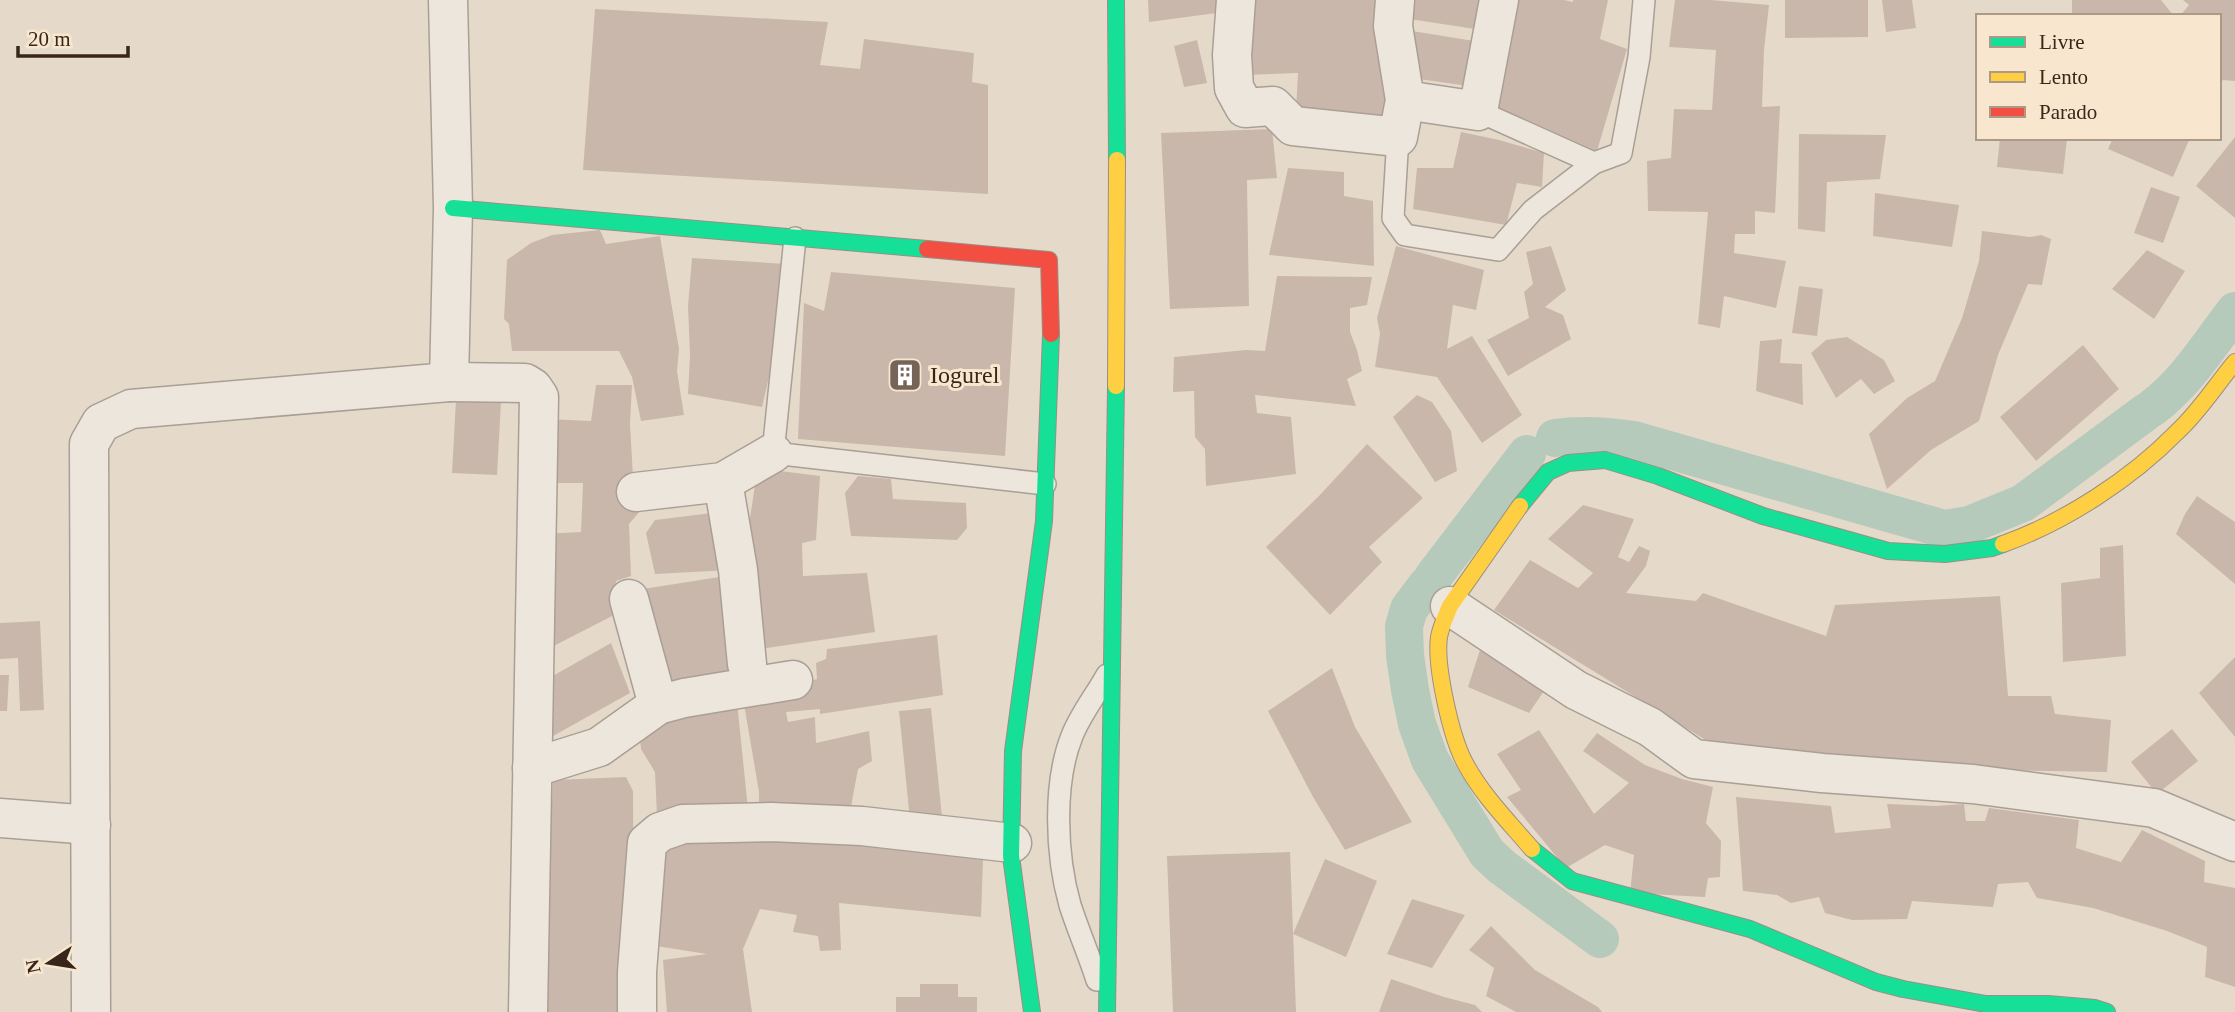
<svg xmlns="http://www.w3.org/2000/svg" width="2235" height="1012" font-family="Georgia,serif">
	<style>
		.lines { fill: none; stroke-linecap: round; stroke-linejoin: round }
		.canal { stroke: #b6cabb; stroke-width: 38 }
		.building { fill: #cab7ab }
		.lane-casing { stroke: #aa9f94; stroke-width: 24 }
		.street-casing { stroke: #aa9f94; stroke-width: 41 }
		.fast-casing { stroke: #9a8f84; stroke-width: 18 }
		.slow-casing { stroke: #9a8f84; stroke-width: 18 }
		.jam-casing { stroke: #9a8f84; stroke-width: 18 }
		.lane { stroke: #ede6dd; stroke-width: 21 }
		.street { stroke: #ede6dd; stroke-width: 38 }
		.fast { stroke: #16e098; stroke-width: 16 }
		.slow { stroke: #ffcf43; stroke-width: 16 }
		.jam { stroke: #f24e42; stroke-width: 16 }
		.labels { text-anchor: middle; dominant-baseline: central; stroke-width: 6; stroke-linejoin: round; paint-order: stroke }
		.poi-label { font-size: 24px; fill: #39261b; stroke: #f8e7ce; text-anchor: start }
	</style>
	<rect width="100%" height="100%" fill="#e5daca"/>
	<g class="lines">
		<!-- canal -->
		<g class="canal">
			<path d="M2152 408C2186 383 2209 345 2235 311"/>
			<path d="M1555 438C1581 434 1608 436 1634 440L1944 529 1969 525 2023 503 2146 412"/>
			<path d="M1433 577 1527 454"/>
			<path d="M1427 585 1409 609 1404 626 1405 655 1410 690 1417 724 1430 760 1487 853 1502 867 1600 939"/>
		</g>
	</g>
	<!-- building -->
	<g class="building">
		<path d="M1148 0H1224V12L1149 22Z"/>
		<path d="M1243 0H1385L1389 122 1296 110 1298 73 1245 75Z"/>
		<path d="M1406 0H1479L1475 29 1403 18Z"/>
		<path d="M1512 0H1564L1573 2V0H1608L1600 39 1627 49 1597 151 1488 103Z"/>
		<path d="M1675 0H1711L1769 5 1764 50 1762 107 1780 106 1775 213 1755 211V234H1735L1734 253 1786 261 1776 308 1724 296 1720 328 1698 324 1708 212 1648 211 1647 161 1671 158 1674 109 1712 110 1716 50 1669 47Z"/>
		<path d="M1785 0H1868V37L1785 38Z"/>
		<path d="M1882 0H1912L1916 28 1886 32Z"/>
		<path d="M2072 0H2161L2174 16H2072Z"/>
		<path d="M2183 0H2235V81L2223 80 2219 85V16H2180L2189 5Z"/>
		<path d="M595 9 828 22 820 65 860 69 864 39 974 53 972 82 988 85V194L583 170Z"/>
		<path d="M1406 30 1474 41 1468 86 1412 78Z"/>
		<path d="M1197 40 1207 83 1184 87 1174 46Z"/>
		<path d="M1272 129 1277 178 1247 180 1249 306 1170 309 1161 133Z"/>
		<path d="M1461 132 1499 140 1544 153 1542 187 1517 183 1506 225 1413 209 1417 168H1453Z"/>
		<path d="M1799 134 1886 135 1880 179 1827 182 1825 232 1798 229Z"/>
		<path d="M2235 137V218L2196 186Z"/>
		<path d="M2000 138H2067L2063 174 1997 167Z"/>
		<path d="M2113 138H2190L2173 177 2108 149Z"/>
		<path d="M1288 168 1344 172V196L1373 201 1374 266 1269 255Z"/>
		<path d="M2151 187 2180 197 2163 243 2134 233Z"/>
		<path d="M1875 193 1959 205 1952 247 1873 236Z"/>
		<path d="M600 230 606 244 660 236 679 349 677 371 684 415 641 421 632 377 619 351H512L509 324 504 319 507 260 531 243 552 235Z"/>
		<path d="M1982 231 2030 237 2041 235 2051 239 2042 285 2028 284 1998 355 1979 421 1931 450 1887 489 1869 434 1907 398 1935 381 1962 318 1979 261Z"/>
		<path d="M1396 246 1484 270 1476 310 1453 305 1447 349 1472 336 1522 415 1482 443 1437 377 1375 367 1380 334 1377 318Z"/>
		<path d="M1551 246 1566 290 1545 307 1563 315 1571 339 1508 376 1487 340 1529 318 1524 292 1533 284 1526 252Z"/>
		<path d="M2147 250 2185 271 2154 319 2112 289Z"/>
		<path d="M692 258 786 264 775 351 762 407 688 394 690 355 688 306Z"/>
		<path d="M831 272 1015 288 1005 456 798 439 804 303 824 311Z"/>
		<path d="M1277 276 1372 277 1367 305 1350 308V332L1357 350 1362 371 1347 379 1356 406 1255 395 1257 413 1291 417 1296 474 1206 486 1205 449 1195 437 1194 391 1173 392 1174 357 1246 350 1265 351Z"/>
		<path d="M1799 286 1823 289 1817 336 1792 333Z"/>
		<path d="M1847 337 1884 360 1895 381 1874 394 1861 379 1836 398 1811 353 1826 340Z"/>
		<path d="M1782 339 1780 363 1802 364 1803 405 1756 391 1760 341Z"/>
		<path d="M2083 345 2119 389 2036 461 2000 417Z"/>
		<path d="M596 385H632L630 424 633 477 640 511 629 524 631 576 616 581V614L540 653 542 534 581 532 583 483H540L547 419 591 421Z"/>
		<path d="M1417 395 1432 402 1451 431 1457 471 1435 482 1393 417Z"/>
		<path d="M456 400 501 402 497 475 452 473Z"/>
		<path d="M1367 444 1423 498 1369 547 1382 562 1330 615 1266 547 1319 496Z"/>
		<path d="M780 471 820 476 816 540 802 543 803 576 867 573 875 632 761 649 747 537 756 479Z"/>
		<path d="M858 476 891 479 893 499 966 503 967 528 957 540 851 536 845 493Z"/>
		<path d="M2197 496 2235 522V584L2176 534 2185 514Z"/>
		<path d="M1583 505 1634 519 1618 557 1629 562 1639 546 1650 551 1646 566 1626 593 1696 601 1703 593 1826 636 1835 605 2000 596 2008 696H2051L2055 714 2111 720 2107 772 1915 769 1709 742 1494 610 1530 560 1578 588 1593 573 1548 539Z"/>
		<path d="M720 512 731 570 655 574 646 533 655 520Z"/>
		<path d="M2123 545 2126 656 2063 662 2061 583 2100 578V548Z"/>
		<path d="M732 575 748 671 658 687 643 589Z"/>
		<path d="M40 621 44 710 20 711 18 658 0 659V623Z"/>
		<path d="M937 635 943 695 820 714V709L786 712 788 722 815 717 816 743 869 731 872 761 858 769 850 812 759 817V792L743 698 817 679 816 663 826 659 827 649Z"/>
		<path d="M611 643 630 693 537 745 535 686Z"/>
		<path d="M1480 650 1544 691 1529 713 1468 687Z"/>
		<path d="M2235 657V737L2199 693Z"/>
		<path d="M1332 668 1355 727 1412 822 1345 850 1313 797 1268 711Z"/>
		<path d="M0 675H9L7 711H0Z"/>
		<path d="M736 692 749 819 657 816 655 772 641 749 639 725Z"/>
		<path d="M931 708 942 817 910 820 899 711Z"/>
		<path d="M2172 729 2198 761 2157 794 2131 762Z"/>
		<path d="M1539 730 1594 814 1629 783 1583 751 1597 733 1645 765 1682 779 1713 787 1706 823 1721 841 1720 877 1708 878 1705 897 1630 893 1634 855 1605 845 1566 868 1507 797 1521 790 1497 754Z"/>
		<path d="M626 777 633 791 634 1012H546L545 953 553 780Z"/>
		<path d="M1736 797 1831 806 1835 833 1891 828 1887 804 1935 806 1964 804 1966 821H1985L1989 808 2079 820 2076 848 2121 862 2142 830 2205 861 2204 882 2235 888V987L2205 977 2207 947 2167 931 2093 908 2037 898 2028 882 1998 884 1993 907 1912 901 1907 919 1852 920 1825 913 1819 897 1791 903 1777 895 1743 891Z"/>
		<path d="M692 834 869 845 983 860 981 917 839 903 841 950 820 951 818 936 793 932 797 915 760 909 743 949 752 1012H667L663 960 707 954 656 946 664 855Z"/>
		<path d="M1290 852 1296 1012H1173L1167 856Z"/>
		<path d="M1325 859 1377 881 1346 957 1293 934Z"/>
		<path d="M1412 899 1465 915 1432 968 1387 954Z"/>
		<path d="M1491 926 1535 970 1598 1007 1602 1012H1516L1486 996 1494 968 1469 950Z"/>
		<path d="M1391 979 1444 997 1475 1005 1482 1012H1379Z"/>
		<path d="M920 984H958V997H977V1012H896V997H920Z"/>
	</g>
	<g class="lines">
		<defs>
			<g id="lane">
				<path d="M1478 111 1594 163 1621 153 1639 57 1644 0"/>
				<path d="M1398 137 1393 218 1405 235 1498 250 1533 210 1594 163"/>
				<path d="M795 238 773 453 1045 484"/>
				<path d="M1097 980C1089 955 1078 930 1070 905 1056 856 1053 783 1072 736 1080 715 1096 695 1107 675"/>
			</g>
			<g id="street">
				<path d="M1236 0 1232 55 1234 88 1245 108 1273 106 1293 126 1398 137 1405 100 1393 26 1395 0"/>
				<path d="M1405 100 1478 111 1499 0"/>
				<path d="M449 382 525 383 533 388 539 397 528 1012"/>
				<path d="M723 482 738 570 747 664"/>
				<path d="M636 492 723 482 773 453"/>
				<path d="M629 599 658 705"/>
				<path d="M1450 606 1576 690 1650 727 1694 759 1822 773 1973 784 2154 808 2235 842"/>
				<path d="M532 768 599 747 658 705 684 698 793 680"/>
				<path d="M0 818 91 825"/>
				<path d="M91 1012 89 444 101 423 131 409 449 382 453 208 448 0"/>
				<path d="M637 1012V972L647 843 660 832 683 824 771 822 862 826 1012 843"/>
			</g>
			<g id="fast">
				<path d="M1116 0 1117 160"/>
				<path d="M453 208 927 249"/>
				<path d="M1520 506 1548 472 1568 463 1605 460 1658 476 1763 516 1888 551 1945 554 1992 548 2003 544"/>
				<path d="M1532 849 1572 881 1750 929 1876 982 1903 989 1986 1004H2048L2095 1008 2107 1012"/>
				<path d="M1032 1012 1011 856 1013 751 1044 521 1051 334"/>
				<path d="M1107 1012 1116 386"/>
			</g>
			<g id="slow">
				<path d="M1116 386 1117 160"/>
				<path d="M1520 506 1450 606C1446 616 1441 626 1439 637 1435 666 1451 737 1465 763 1482 795 1509 822 1532 849"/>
				<path d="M2003 544C2065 522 2131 479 2177 432 2199 412 2216 385 2235 362"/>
			</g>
			<path id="jam" d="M927 249 1049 260 1051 334"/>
		</defs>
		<!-- lane casing -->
		<use href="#lane" class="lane-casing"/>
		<!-- street casing -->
		<use href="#street" class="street-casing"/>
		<!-- fast casing -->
		<use href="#fast" class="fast-casing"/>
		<!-- slow casing -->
		<use href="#slow" class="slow-casing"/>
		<!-- jam casing -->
		<use href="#jam" class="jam-casing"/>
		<!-- lane -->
		<use href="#lane" class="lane"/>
		<!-- street -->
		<use href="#street" class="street"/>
		<!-- fast -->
		<use href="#fast" class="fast"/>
		<!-- slow -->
		<use href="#slow" class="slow"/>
		<!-- jam -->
		<use href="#jam" class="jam"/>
	</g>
	<!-- icons -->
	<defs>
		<symbol id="building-square" viewBox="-11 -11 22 22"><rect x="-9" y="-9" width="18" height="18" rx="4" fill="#756558" stroke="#f8e7ce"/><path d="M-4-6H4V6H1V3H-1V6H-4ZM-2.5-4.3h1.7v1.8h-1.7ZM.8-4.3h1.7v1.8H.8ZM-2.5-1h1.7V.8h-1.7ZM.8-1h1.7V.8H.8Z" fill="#fff"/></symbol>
	</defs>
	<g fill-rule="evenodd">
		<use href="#building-square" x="886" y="356" width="38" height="38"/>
	</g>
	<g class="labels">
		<!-- poi labels -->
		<g class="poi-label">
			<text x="930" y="375">Iogurel</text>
		</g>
	</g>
	<!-- legend -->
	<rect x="1976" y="14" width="245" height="126" fill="#f8e7ce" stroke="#ac9a86" stroke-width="2"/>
	<rect x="1990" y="37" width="35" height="10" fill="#16e098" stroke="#ac9a86" stroke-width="2"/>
	<text x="2039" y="49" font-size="21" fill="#39261b">Livre</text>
	<rect x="1990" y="72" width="35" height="10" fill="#ffcf43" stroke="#ac9a86" stroke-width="2"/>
	<text x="2039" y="84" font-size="21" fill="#39261b">Lento</text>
	<rect x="1990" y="107" width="35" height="10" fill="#f24e42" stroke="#ac9a86" stroke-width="2"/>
	<text x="2039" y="119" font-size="21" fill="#39261b">Parado</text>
	<!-- north arrow -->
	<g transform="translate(49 963) rotate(258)" stroke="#f8e7ce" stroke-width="5" paint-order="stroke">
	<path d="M0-5L12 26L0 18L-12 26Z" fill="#39261b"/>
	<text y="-10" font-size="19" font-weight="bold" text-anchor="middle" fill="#39261b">N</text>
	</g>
	<!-- scale -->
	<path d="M18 46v10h110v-10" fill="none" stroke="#39261b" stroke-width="3.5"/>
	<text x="28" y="46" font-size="21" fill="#39261b" stroke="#f8e7ce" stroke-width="5" paint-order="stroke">20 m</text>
</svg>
